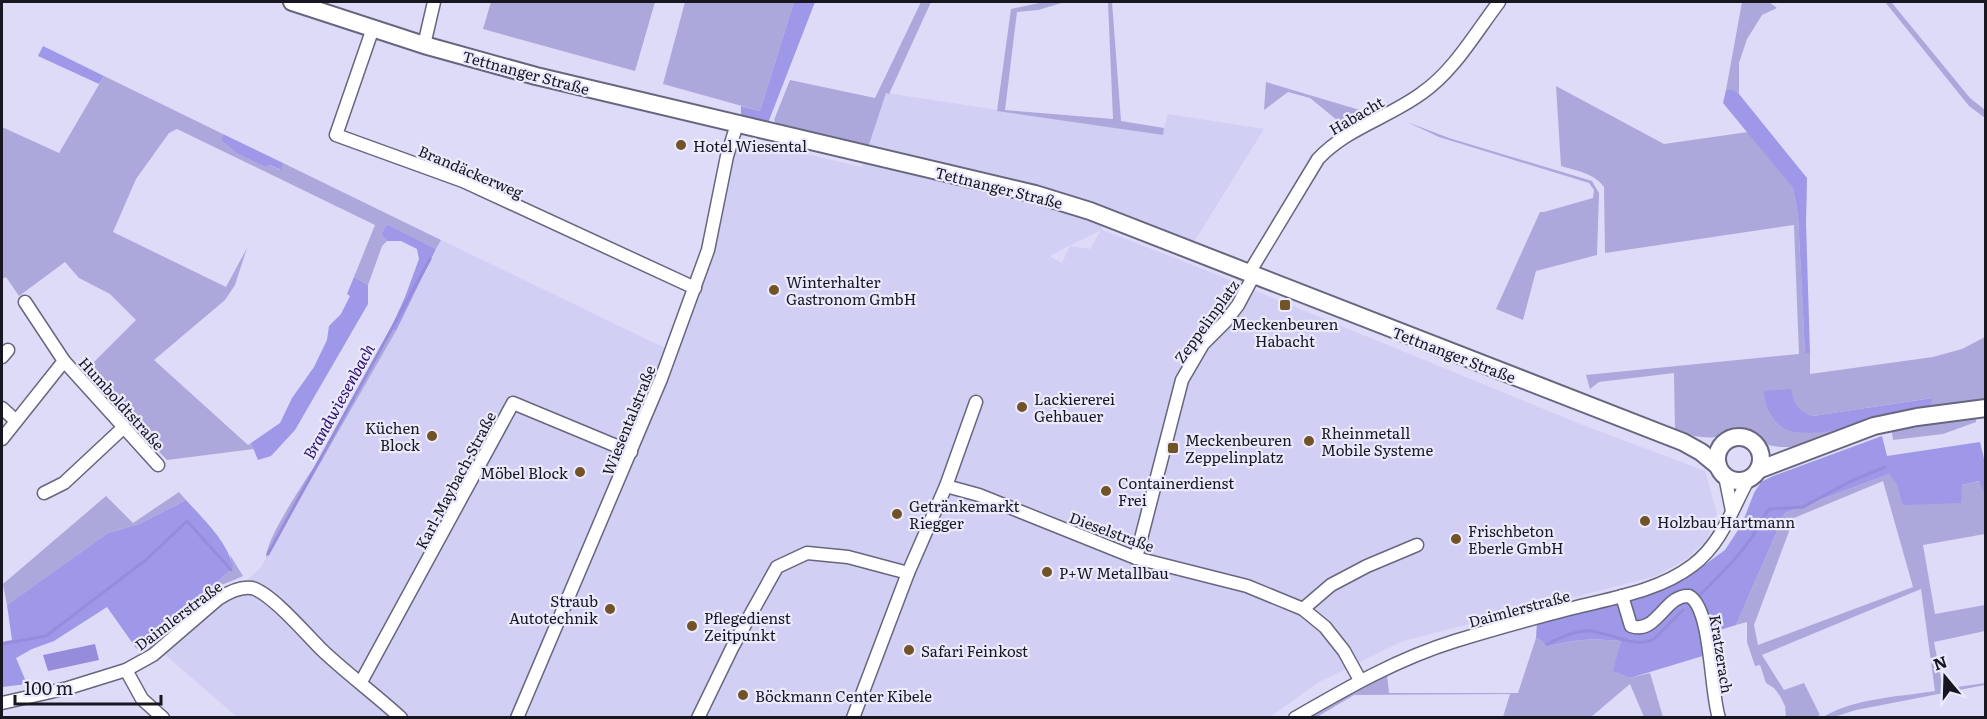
<svg xmlns="http://www.w3.org/2000/svg" width="1987" height="719" font-family="Literata,serif">
	<style>
		.built { fill: #d1cff3; fill-rule: evenodd }
		.green { fill: #aca8dc; fill-rule: evenodd }
		.forest { fill: #9f97e7 }
		.water { fill: #958cdc }
		.lines { fill: none; stroke-linecap: round; stroke-linejoin: round }
		.stream { stroke: #958cdc; stroke-width: 3 }
		.street-casing { stroke: #67667f; stroke-width: 15 }
		.secondary-casing { stroke: #67667f; stroke-width: 20 }
		.street { stroke: #fff; stroke-width: 12 }
		.secondary { stroke: #fff; stroke-width: 16 }
		.poi-dot { fill: #725328; stroke: #ebeafc; stroke-width: 2 }
		.labels { text-anchor: middle; dominant-baseline: central; stroke-width: 4.5; stroke-linejoin: round; paint-order: stroke }
		.street-label { font-size: 15px; fill: #181721; stroke: #ebeafc }
		.poi-label { font-size: 15px; fill: #181721; stroke: #ebeafc; text-anchor: start }
		.water-label { font-size: 16px; font-style: italic; fill: #2d106e; stroke: #ebeafc }
	</style>
	<rect width="100%" height="100%" fill="#dddbf8"/>
	<!-- built -->
	<path class="built" d="M886 93 1162 135 1168 114 1264 129 1192 245 1103 212 1102 230 1183 261 1585 426 1705 471 1717 513 1707 539 1688 558 1656 576 1403 641 1319 682 1270 717H237L162 652 240 587 261 567 396 331 441 240 675 353 739 138 862 167ZM1101 230 1090 249 1070 246 1062 263 1049 256Z"/>
	<!-- green -->
	<g class="green">
		<path d="M491 2H655L635 71 483 29Z"/>
		<path d="M685 2H794L760 111 663 84Z"/>
		<path d="M921 2H931L889 94 886 93 868 148 777 125 774 120 790 80 875 98Z"/>
		<path d="M1044 2H1065L1038 10 1017 12 1005 110 1113 119 1108 2H1112L1121 121 1164 128 1163 135 997 111 1011 9Z"/>
		<path d="M1742 2H1769L1777 8 1762 15 1747 39 1739 63V94L1734 90H1726Z"/>
		<path d="M1885 2 1892 3 1970 98 1985 110V118L1969 106Z"/>
		<path d="M104 76 223 134 221 140 236 153 265 167 270 165 280 170 283 163 441 240 436 249 387 224 381 234 387 241 382 246 368 285 354 277 375 225 177 129 169 133 136 179 113 232 226 287 247 248 235 285 225 300 154 360 248 445 251 443 254 449 167 460 141 433 137 434 129 426 127 417 120 411 115 410 102 395 107 389 87 369 136 320 110 294 79 278 65 262 19 296 6 277 2 279V127L59 153Z"/>
		<path d="M1266 82 1373 114 1348 129 1310 98 1288 92 1264 110Z"/>
		<path d="M1556 86 1664 144 1748 132 1793 188 1798 215 1805 353H1810V374L1933 357 1962 349 1985 337V401L1930 408 1931 398 1813 416 1800 411 1793 402 1774 419 1860 424C1835 434 1794 455 1766 444 1755 440 1753 430 1738 430 1731 430 1727 434 1721 436 1706 440 1688 435 1675 431L1674 373 1599 382 1590 389 1586 375 1799 354 1794 225 1605 253 1604 187C1594 173 1577 171 1561 166Z"/>
		<path d="M1407 122 1449 138 1592 181 1599 193 1597 255 1536 271 1523 320 1496 309 1540 212H1544L1593 198 1594 190 1589 183 1439 137Z"/>
		<path d="M391 328 396 331 266 558C267 533 317 464 333 438 353 402 373 366 391 328Z"/>
		<path d="M1976 419V422L1943 434 1893 440 1892 432 1932 424Z"/>
		<path d="M1889 474 1962 485 1980 481 1985 495V534L1923 545 1935 614 1985 605V631L1934 642 1943 689 1985 683V685L1856 710 1834 717H1823C1855 698 1898 697 1935 691L1921 589 1762 655 1784 690 1804 683 1820 715 1815 717H1786L1785 706 1780 696 1774 688 1766 683 1760 665 1755 666 1747 642V622L1736 625 1785 513ZM1883 481 1913 587 1758 645 1754 625 1794 518Z"/>
		<path d="M179 492 186 500 139 524 108 533 7 605 3 584 106 496 133 523Z"/>
		<path d="M230 555 243 576C231 582 219 584 208 593 184 614 169 637 138 649L136 648 224 576 232 566Z"/>
		<path d="M1536 638 1542 641 1546 647C1577 639 1589 638 1621 641L1614 671 1630 678 1650 673 1663 717H1644L1630 684 1591 717H1503L1510 694 1354 695 1317 717 1307 718 1387 674 1389 693H1518Z"/>
	</g>
	<!-- forest -->
	<g class="forest">
		<path d="M794 2H815L768 123 741 116V106L760 111Z"/>
		<path d="M43 46 104 76 99 84 38 56Z"/>
		<path d="M1726 90H1734L1739 94 1807 178 1806 224 1810 353H1805L1798 215 1793 188 1723 103Z"/>
		<path d="M223 134 283 163 281 170 270 165 265 167 236 153 221 140Z"/>
		<path d="M387 224 436 249 396 331 391 328 405 297 419 259 417 249 401 241H387L381 234Z"/>
		<path d="M354 277 368 285V304L295 430 271 456 258 460 251 443 280 423 292 398 314 367 327 340 329 326 341 314 350 296 347 294Z"/>
		<path d="M1791 389C1794 405 1798 411 1813 416L1932 398 1930 408C1895 416 1825 439 1791 431 1775 427 1764 407 1764 391Z"/>
		<path d="M1882 436 1887 456 1980 442 1985 463V495L1979 481 1962 485 1961 503 1903 505 1897 484 1889 474 1785 513 1736 625 1704 635 1706 655 1630 678 1613 671 1621 641C1589 638 1576 639 1546 647L1542 641 1536 638 1537 622 1684 580 1725 550 1742 524 1754 493 1761 482 1773 476Z"/>
		<path d="M186 500C204 520 226 540 233 566L224 576 136 648 107 607 54 641 32 649 16 658 27 684 2 687V642L12 640 7 605 108 533 139 524Z"/>
	</g>
	<!-- water -->
	<path class="water" d="M95 644 99 660 48 671 43 655Z"/>
	<g class="lines">
		<!-- stream -->
		<g class="stream">
			<path d="M268 554 430 259"/>
			<path d="M1701 594C1721 574 1743 553 1757 529 1762 522 1763 516 1769 509L1803 507 1849 482 1885 467"/>
			<path d="M2 644 46 636 147 559 187 521 231 570"/>
			<path d="M1547 644C1560 638 1573 631 1588 631 1609 631 1634 650 1654 639L1683 610"/>
		</g>
		<defs>
			<g id="street">
				<path d="M373 28 336 135 463 181 695 288"/>
				<path d="M424 45 434 2"/>
				<path d="M1249 273 1318 159C1347 128 1388 118 1422 93 1454 71 1476 32 1499 2"/>
				<path d="M2 357 8 350"/>
				<path d="M64 361 158 465"/>
				<path d="M2 408 16 421"/>
				<path d="M2 439 64 361 25 302"/>
				<path d="M1725 476 1732 511"/>
				<path d="M946 486 976 402"/>
				<path d="M44 493 64 483 124 427"/>
				<path d="M1136 558 1182 380 1203 344 1225 322 1238 305 1254 275"/>
				<path d="M1622 596 1631 626C1657 635 1665 594 1689 596 1712 608 1710 692 1719 718"/>
				<path d="M1303 609 1331 585 1367 566 1417 545"/>
				<path d="M126 670 142 699 163 718"/>
				<path d="M361 682 513 403 631 452"/>
				<path d="M2 703 68 688 126 670 153 655 218 599C227 593 240 586 252 588 271 593 306 634 321 649 346 673 375 694 401 718"/>
				<path d="M517 718 661 379 708 250 727 156 737 124"/>
				<path d="M698 718 733 646 777 567 807 553 848 557 908 573"/>
				<path d="M853 718 908 573 946 486 979 495 1136 558 1247 586 1303 609 1325 627 1344 651 1360 680"/>
				<path d="M1295 718C1347 688 1397 659 1455 641 1494 629 1534 618 1573 608 1613 598 1659 591 1693 565 1722 543 1732 509 1749 478"/>
			</g>
			<g id="secondary">
				<path d="M292 2 424 45 536 76 1035 194 1090 211 1683 442 1701 452 1718 466"/>
				<circle cx="1739" cy="459" r="22"/>
				<path d="M1758 470 1874 426 1917 417 1986 408"/>
			</g>
		</defs>
		<!-- street casing -->
		<use href="#street" class="street-casing"/>
		<!-- secondary casing -->
		<use href="#secondary" class="secondary-casing"/>
		<!-- street -->
		<use href="#street" class="street"/>
		<!-- secondary -->
		<use href="#secondary" class="secondary"/>
	</g>
	<!-- markers -->
	<g class="poi-dot">
		<circle cx="681" cy="145" r="6"/>
		<circle cx="774" cy="290" r="6"/>
		<rect x="1279" y="299" width="12" height="12" rx="3"/>
		<circle cx="1022" cy="407" r="6"/>
		<circle cx="432" cy="436" r="6"/>
		<circle cx="1309" cy="441" r="6"/>
		<rect x="1167" y="442" width="12" height="12" rx="3"/>
		<circle cx="580" cy="472" r="6"/>
		<circle cx="1106" cy="491" r="6"/>
		<circle cx="897" cy="514" r="6"/>
		<circle cx="1645" cy="521" r="6"/>
		<circle cx="1456" cy="539" r="6"/>
		<circle cx="1047" cy="572" r="6"/>
		<circle cx="610" cy="609" r="6"/>
		<circle cx="692" cy="626" r="6"/>
		<circle cx="909" cy="650" r="6"/>
		<circle cx="743" cy="695" r="6"/>
	</g>
	<g class="labels">
		<!-- street labels -->
		<g class="street-label">
			<text transform="translate(526 72) rotate(15)">Tettnanger Straße</text>
			<text transform="translate(1356 115) rotate(-30)">Habacht</text>
			<text transform="translate(471 171) rotate(23)">Brandäckerweg</text>
			<text transform="translate(999 187) rotate(14)">Tettnanger Straße</text>
			<text transform="translate(1206 321) rotate(-54)">Zeppelinplatz</text>
			<text transform="translate(1454 354) rotate(21)">Tettnanger Straße</text>
			<text transform="translate(122 403) rotate(48)">Humboldtstraße</text>
			<text transform="translate(628 420) rotate(-68)">Wiesentalstraße</text>
			<text transform="translate(455 480) rotate(-62)">Karl-Maybach-Straße</text>
			<text transform="translate(1112 531) rotate(20)">Dieselstraße</text>
			<text transform="translate(1519 608) rotate(-15)">Daimlerstraße</text>
			<text transform="translate(178 615) rotate(-37)">Daimlerstraße</text>
			<text transform="translate(1722 654) rotate(81)">Kratzerach</text>
		</g>
		<!-- poi labels -->
		<g class="poi-label">
			<text x="693" y="145">Hotel Wiesental</text>
			<text x="786" y="281">Winterhalter<tspan x="786" dy="17">Gastronom GmbH</tspan></text>
			<text x="1285" y="323" text-anchor="middle">Meckenbeuren<tspan x="1285" dy="17">Habacht</tspan></text>
			<text x="1034" y="398">Lackiererei<tspan x="1034" dy="17">Gehbauer</tspan></text>
			<text x="420" y="427" text-anchor="end">Küchen<tspan x="420" dy="17">Block</tspan></text>
			<text x="1321" y="432">Rheinmetall<tspan x="1321" dy="17">Mobile Systeme</tspan></text>
			<text x="1185" y="439">Meckenbeuren<tspan x="1185" dy="17">Zeppelinplatz</tspan></text>
			<text x="568" y="472" text-anchor="end">Möbel Block</text>
			<text x="1118" y="482">Containerdienst<tspan x="1118" dy="17">Frei</tspan></text>
			<text x="909" y="505">Getränkemarkt<tspan x="909" dy="17">Riegger</tspan></text>
			<text x="1657" y="521">Holzbau Hartmann</text>
			<text x="1468" y="530">Frischbeton<tspan x="1468" dy="17">Eberle GmbH</tspan></text>
			<text x="1059" y="572">P+W Metallbau</text>
			<text x="598" y="600" text-anchor="end">Straub<tspan x="598" dy="17">Autotechnik</tspan></text>
			<text x="704" y="617">Pflegedienst<tspan x="704" dy="17">Zeitpunkt</tspan></text>
			<text x="921" y="650">Safari Feinkost</text>
			<text x="755" y="695">Böckmann Center Kibele</text>
		</g>
		<!-- water labels -->
		<g class="water-label">
			<text transform="translate(338 401) rotate(-61)">Brandwiesenbach</text>
		</g>
	</g>
	<!-- border -->
	<rect width="1987" height="719" fill="none" stroke="#181721" stroke-width="6"/>
	<!-- north arrow -->
	<g transform="translate(1945 677) rotate(341)" stroke="#ebeafc" stroke-width="4.5" paint-order="stroke">
	<path d="M0-4.5L10 22L0 15L-10 22Z" fill="#181721"/>
	<text y="-9" font-size="16" font-weight="bold" text-anchor="middle" fill="#181721">N</text>
	</g>
	<!-- scale -->
	<path d="M15 695v9h146v-9" fill="none" stroke="#181721" stroke-width="3"/>
	<text x="24" y="695" font-size="18" fill="#181721" stroke="#ebeafc" stroke-width="4.5" paint-order="stroke">100 m</text>
</svg>
